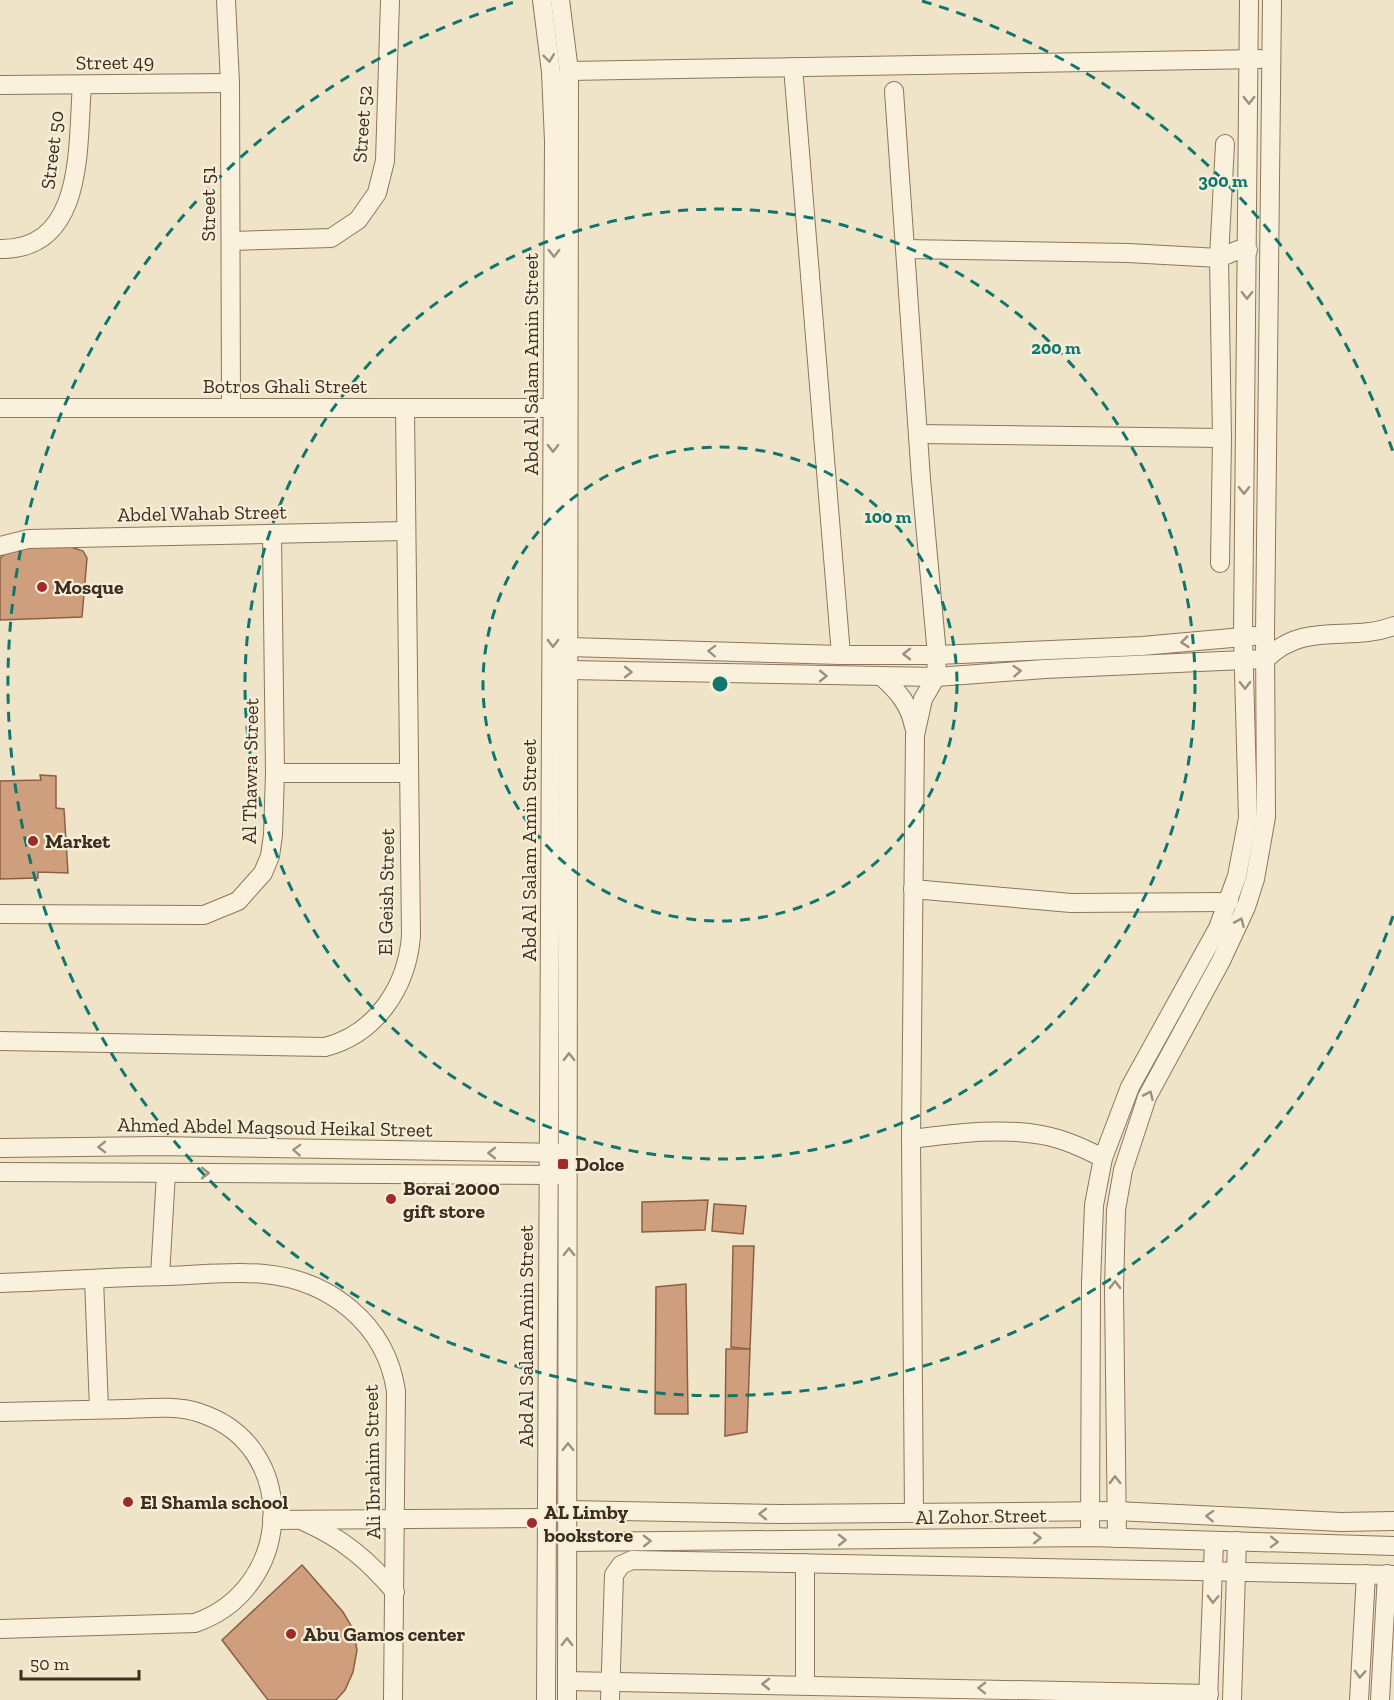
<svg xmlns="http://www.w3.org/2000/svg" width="1394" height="1700" font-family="'Zilla Slab',serif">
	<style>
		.building { fill: #cf9f7d; stroke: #8d5f41; stroke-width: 1.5 }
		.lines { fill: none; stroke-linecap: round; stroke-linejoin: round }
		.minor-casing { stroke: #8d765c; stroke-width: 20 }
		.minor { stroke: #faf1dc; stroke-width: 18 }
		.oneway { stroke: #9c907e }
		.ring { fill: none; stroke: #0f766e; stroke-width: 3; stroke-dasharray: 10 8 }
		.poi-dot { fill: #9e2a2b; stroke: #f7eed8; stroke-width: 2 }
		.labels { text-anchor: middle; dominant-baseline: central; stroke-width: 4.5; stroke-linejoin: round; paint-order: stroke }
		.street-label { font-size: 20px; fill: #3d2e20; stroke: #f7eed8 }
		.poi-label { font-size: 20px; font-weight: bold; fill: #3d2e20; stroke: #f7eed8; text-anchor: start }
		.centre { fill: #0f766e; stroke: #f7eed8; stroke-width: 3 }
		.ring-label { font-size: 18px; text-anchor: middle; font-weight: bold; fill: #0f766e; stroke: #f7eed8; stroke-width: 4.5; stroke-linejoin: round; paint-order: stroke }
	</style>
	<rect width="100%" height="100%" fill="#f0e4c8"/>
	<!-- building -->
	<g class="building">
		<path d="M68 546 83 551 87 558 82 617 0 620V558L8 552 28 547Z"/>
		<path d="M40 775 56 776V808L64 809 68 873 38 872V878L0 879V781L41 780Z"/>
		<path d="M708 1200 705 1230 642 1232V1202Z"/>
		<path d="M714 1204 746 1206 743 1234 712 1231Z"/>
		<path d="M733 1246H754L750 1349 731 1347Z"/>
		<path d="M686 1284 688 1414H655L656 1287Z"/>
		<path d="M726 1349H750L747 1432 725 1436Z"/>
		<path d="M302 1565 343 1612 353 1629 357 1650 353 1672 345 1690 336 1700H268L222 1640Z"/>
	</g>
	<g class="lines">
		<defs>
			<g id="minor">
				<path d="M226 0 230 83 231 408"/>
				<path d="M542 0 551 72 554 141 546 1700"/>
				<path d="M560 0 569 71 567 1700"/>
				<path d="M793 67 841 655"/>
				<path d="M569 71 1260 59"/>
				<path d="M0 85 230 83"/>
				<path d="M894 91 921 479 937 655 936 677 923 699 915 735 911 1139 914 1513"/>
				<path d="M231 241 331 238 358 220 377 193 385 161 390 0"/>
				<path d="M0 249C86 250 77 145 82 85"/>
				<path d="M905 249 1128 253 1219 258 1238 250H1248"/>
				<path d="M0 408H564"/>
				<path d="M918 434 1222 438"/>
				<path d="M0 546 28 539 406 531"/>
				<path d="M1220 563 1222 438 1219 258 1225 144"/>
				<path d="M569 647 841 655H937L1142 646 1254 636"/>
				<path d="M569 670 936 677 1045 669 1266 659C1305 620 1349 643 1394 626"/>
				<path d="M882 677C898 691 910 705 914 727"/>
				<path d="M275 773H408"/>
				<path d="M913 889 1071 903 1229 902"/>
				<path d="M0 914 204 915 238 901 263 873 270 856 273 835 275 773 272 534"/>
				<path d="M0 1041 325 1047C376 1034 407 987 411 936L405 408"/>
				<path d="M911 1139C953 1134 1000 1127 1042 1135 1064 1139 1083 1148 1103 1158"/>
				<path d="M0 1148 159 1146 562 1153"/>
				<path d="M0 1172 562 1175"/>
				<path d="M160 1276 166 1173"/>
				<path d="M94 1279 99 1409"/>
				<path d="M0 1283C56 1281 112 1277 168 1276 200 1275 233 1271 264 1274 330 1280 386 1324 396 1391L393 1700"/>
				<path d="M0 1412C42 1411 85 1410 127 1409 150 1408 178 1405 200 1413 301 1446 294 1589 195 1623L0 1629"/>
				<path d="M568 1510 781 1514 1116 1511 1341 1522 1394 1521"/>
				<path d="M272 1520 548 1518"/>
				<path d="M305 1522C342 1538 369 1561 395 1592"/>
				<path d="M1090 1537 1091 1283 1094 1205 1103 1158 1130 1087 1218 928 1237 876 1248 818 1243 636 1249 0"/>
				<path d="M1117 1538 1114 1290 1116 1210 1123 1170 1147 1097 1221 961 1246 907 1255 879 1266 817 1265 635 1272 0"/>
				<path d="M568 1542 1090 1537 1394 1546"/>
				<path d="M805 1563V1685"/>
				<path d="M567 1681 1209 1694"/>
				<path d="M610 1700 614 1575 621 1565 632 1560 1394 1575"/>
				<path d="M1208 1700 1214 1541"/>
				<path d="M1232 1700 1237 1541"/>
				<path d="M1359 1700 1366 1574"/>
				<path d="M1380 1700 1387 1574"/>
			</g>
		</defs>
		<!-- minor casing -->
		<use href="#minor" class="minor-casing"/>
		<!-- minor -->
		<use href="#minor" class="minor"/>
	</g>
	<!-- one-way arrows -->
	<defs><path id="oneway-chevron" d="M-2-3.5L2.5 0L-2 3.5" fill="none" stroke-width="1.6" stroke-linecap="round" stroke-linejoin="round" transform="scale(1.5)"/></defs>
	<g class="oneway">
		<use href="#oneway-chevron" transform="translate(549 58) rotate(83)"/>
		<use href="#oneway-chevron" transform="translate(1249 100) rotate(90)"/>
		<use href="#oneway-chevron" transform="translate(554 253) rotate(90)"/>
		<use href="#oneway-chevron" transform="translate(1247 295) rotate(91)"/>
		<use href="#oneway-chevron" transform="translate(553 448) rotate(90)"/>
		<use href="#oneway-chevron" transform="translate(1244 490) rotate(91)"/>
		<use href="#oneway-chevron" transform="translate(1185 642) rotate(174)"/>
		<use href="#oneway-chevron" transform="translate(553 643) rotate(90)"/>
		<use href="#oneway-chevron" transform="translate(712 651) rotate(-178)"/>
		<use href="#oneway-chevron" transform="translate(907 654) rotate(180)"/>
		<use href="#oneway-chevron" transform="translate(1017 671) rotate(-4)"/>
		<use href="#oneway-chevron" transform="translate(628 672) rotate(1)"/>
		<use href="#oneway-chevron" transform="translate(823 676) rotate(1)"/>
		<use href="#oneway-chevron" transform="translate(1245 685) rotate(89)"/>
		<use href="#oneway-chevron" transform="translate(1240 922) rotate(-66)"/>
		<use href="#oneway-chevron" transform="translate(569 1057) rotate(-90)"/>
		<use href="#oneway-chevron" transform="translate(1149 1095) rotate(-66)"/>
		<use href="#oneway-chevron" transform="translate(102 1147) rotate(179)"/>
		<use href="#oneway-chevron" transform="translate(297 1150) rotate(-178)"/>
		<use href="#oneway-chevron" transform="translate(492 1153) rotate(-180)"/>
		<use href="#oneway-chevron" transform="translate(205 1173)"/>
		<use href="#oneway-chevron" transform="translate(569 1252) rotate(-90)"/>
		<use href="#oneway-chevron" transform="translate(1115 1285) rotate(-89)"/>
		<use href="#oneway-chevron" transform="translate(568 1447) rotate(-90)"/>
		<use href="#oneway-chevron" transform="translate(1115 1480) rotate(-91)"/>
		<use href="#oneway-chevron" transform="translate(763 1514) rotate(-179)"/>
		<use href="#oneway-chevron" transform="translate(1210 1516) rotate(-177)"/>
		<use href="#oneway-chevron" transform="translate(1037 1538) rotate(-1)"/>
		<use href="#oneway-chevron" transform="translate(842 1540) rotate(-1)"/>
		<use href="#oneway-chevron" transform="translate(647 1541) rotate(-1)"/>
		<use href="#oneway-chevron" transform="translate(1274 1542) rotate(2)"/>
		<use href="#oneway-chevron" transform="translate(1213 1599) rotate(92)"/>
		<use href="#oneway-chevron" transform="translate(567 1642) rotate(-90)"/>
		<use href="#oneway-chevron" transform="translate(1360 1674) rotate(93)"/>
		<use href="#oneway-chevron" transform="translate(766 1684) rotate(-179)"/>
		<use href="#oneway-chevron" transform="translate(982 1688) rotate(-179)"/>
	</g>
	<!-- distance rings -->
	<g class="ring">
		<circle cx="720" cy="684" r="237"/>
		<circle cx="720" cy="684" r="475"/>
		<path d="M1393 916A712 712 0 1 1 518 1M922 1A712 712 0 0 1 1393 452"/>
	</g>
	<!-- markers -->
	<g class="poi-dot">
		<circle cx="42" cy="587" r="6"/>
		<circle cx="33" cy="841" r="6"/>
		<rect x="557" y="1158" width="12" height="12" rx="3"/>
		<circle cx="391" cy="1199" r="6"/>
		<circle cx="128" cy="1502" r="6"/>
		<circle cx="532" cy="1523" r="6"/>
		<circle cx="291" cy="1634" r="6"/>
	</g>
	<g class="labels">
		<!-- street labels -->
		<g class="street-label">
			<text transform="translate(115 62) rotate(-1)">Street 49</text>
			<text transform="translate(362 124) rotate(-86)">Street 52</text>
			<text transform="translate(52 150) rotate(-83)">Street 50</text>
			<text transform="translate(208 204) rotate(-90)">Street 51</text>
			<text transform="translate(531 364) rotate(-90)">Abd Al Salam Amin Street</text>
			<text x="285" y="386">Botros Ghali Street</text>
			<text transform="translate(202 513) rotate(-1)">Abdel Wahab Street</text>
			<text transform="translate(250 771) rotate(-89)">Al Thawra Street</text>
			<text transform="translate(529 850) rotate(-90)">Abd Al Salam Amin Street</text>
			<text transform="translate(386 892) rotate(-89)">El Geish Street</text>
			<text transform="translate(275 1127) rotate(1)">Ahmed Abdel Maqsoud Heikal Street</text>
			<text transform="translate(526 1336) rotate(-90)">Abd Al Salam Amin Street</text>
			<text transform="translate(372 1462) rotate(-91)">Ali Ibrahim Street</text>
			<text transform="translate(981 1516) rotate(-1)">Al Zohor Street</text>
		</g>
		<!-- poi labels -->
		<g class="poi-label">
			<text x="54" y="587">Mosque</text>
			<text x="45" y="841">Market</text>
			<text x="575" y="1164">Dolce</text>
			<text x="403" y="1188">Borai 2000<tspan x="403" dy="23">gift store</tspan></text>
			<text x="140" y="1502">El Shamla school</text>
			<text x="544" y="1512">AL Limby<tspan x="544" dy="23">bookstore</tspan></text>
			<text x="303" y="1634">Abu Gamos center</text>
		</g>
	</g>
	<circle cx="720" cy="684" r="9" class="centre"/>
	<g class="ring-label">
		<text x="1223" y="187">300 m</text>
		<text x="1056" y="354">200 m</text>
		<text x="888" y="523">100 m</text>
	</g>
	<!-- scale -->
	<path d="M21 1670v9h118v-9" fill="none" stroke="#3d2e20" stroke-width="3"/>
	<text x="30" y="1670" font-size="18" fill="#3d2e20" stroke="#f7eed8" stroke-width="4.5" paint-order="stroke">50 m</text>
</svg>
